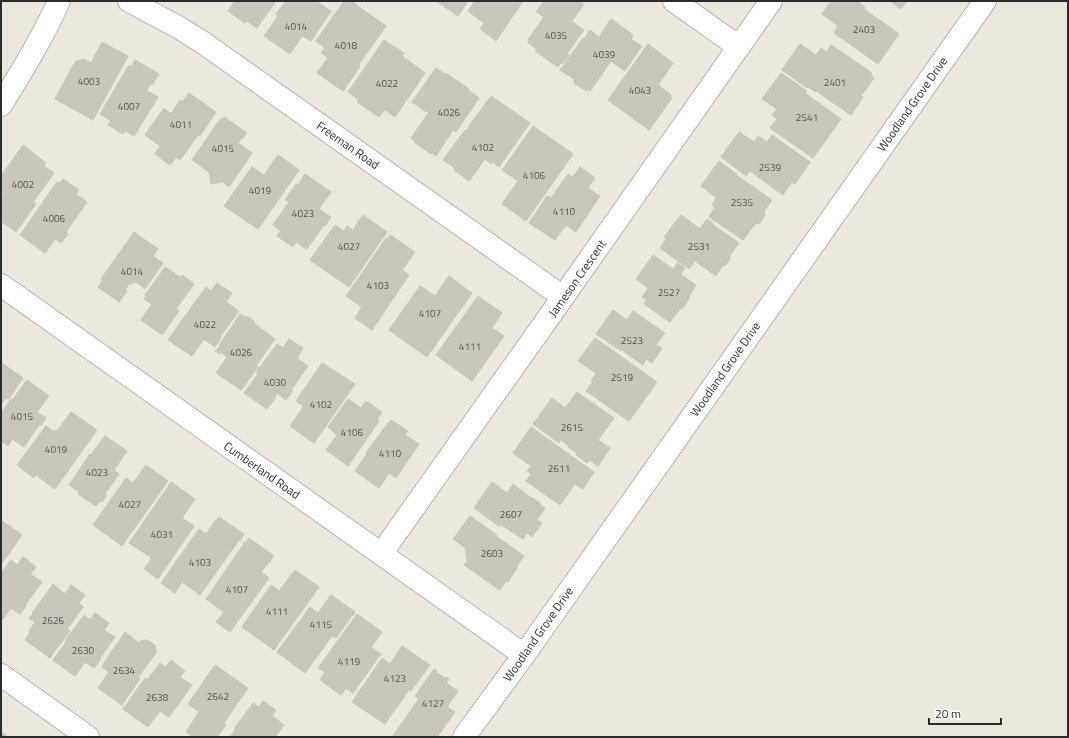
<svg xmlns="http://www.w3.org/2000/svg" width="1069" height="738" font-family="'Titillium Web',sans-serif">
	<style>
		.building { fill: #c9c6bc; stroke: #c9c4b7 }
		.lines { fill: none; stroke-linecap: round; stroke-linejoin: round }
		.street-casing { stroke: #b2b3bf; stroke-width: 24 }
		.secondary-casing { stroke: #b2b3bf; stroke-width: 24 }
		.street { stroke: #fff; stroke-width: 22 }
		.secondary { stroke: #fff; stroke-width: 22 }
		.labels { text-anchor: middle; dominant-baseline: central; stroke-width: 3; stroke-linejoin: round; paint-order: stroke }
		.number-label { font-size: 10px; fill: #535250 }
		.street-label { font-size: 12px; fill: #2c2c2c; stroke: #fff }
	</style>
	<rect width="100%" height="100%" fill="#ede8de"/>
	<!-- building -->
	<g class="building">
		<path d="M235 1H276L257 28 247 21 245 23 228 11Z"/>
		<path d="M286 1H316L331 11 311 41 302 36 290 54 264 36 278 16 276 14Z"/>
		<path d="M344 1H351L386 26 359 64 360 65 359 68 343 91 317 73 328 58 321 53 325 48 316 41Z"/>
		<path d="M436 1H468L458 16Z"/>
		<path d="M475 1H523L496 41 480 29 484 23 468 11Z"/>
		<path d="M544 1H578L584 4 570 24H571L573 22 575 23V24L584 30 567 54 569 55 562 64 561 63 558 67 535 51 537 49 528 43 529 42 528 40 544 17 536 12Z"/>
		<path d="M831 1H857L865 7 864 9 899 34 878 64 834 33 838 26 822 14Z"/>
		<path d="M890 1H907L901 9Z"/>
		<path d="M611 19 633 35 631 39 642 46 625 71 611 61 590 91 588 90H585L575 84 574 79 560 70 583 38 584 39 590 30 599 37Z"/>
		<path d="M384 40 404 53 402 56 425 73 395 117 385 110 379 117 357 102 359 100 348 92Z"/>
		<path d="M102 42 128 56 93 120 55 99 75 62 84 59 91 63Z"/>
		<path d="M648 44 673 63 658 85 671 95 670 97 672 98 649 130 608 100Z"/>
		<path d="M800 44 816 55 821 48 827 52 831 45 872 73 870 75 874 78 861 96 863 97 851 115 816 91V92L808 87 807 88 782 70Z"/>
		<path d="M135 60 159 74 152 85 150 84 147 91 158 97 134 136 125 131 123 134 108 125 111 121 100 114 129 65 131 67Z"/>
		<path d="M436 68 445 74 446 73 469 89 468 90 479 98 456 132 453 130 436 156 432 153 431 154 414 142 415 141 411 138 429 112 427 111 426 112 412 102Z"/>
		<path d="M781 73 807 91 805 93 841 119 813 158 770 128 777 119 772 115 777 109 762 99Z"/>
		<path d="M189 93 216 112 200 136 198 135 180 160 176 157 170 165 155 154 160 146 145 135 164 108 171 114 180 100 182 102Z"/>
		<path d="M491 96 530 123 499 167 493 162 491 164 485 159 469 181 454 170 455 168 443 160 461 135H462L465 130 466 131 471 123Z"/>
		<path d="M224 117 247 133 242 139 241 138 238 143 252 153 229 187 223 182 211 184 209 172 192 160 220 119 222 120Z"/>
		<path d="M533 126 573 154 526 221 502 204 518 181 502 170Z"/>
		<path d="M739 132 754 142 758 136 767 142 772 135 810 162 795 184 792 182 783 195 750 171 746 176 721 157Z"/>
		<path d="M23 145 46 163 44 166 54 173 33 202 36 204 16 232 1 221V200L4 195 1 193V176Z"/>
		<path d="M278 155 299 170 258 229 224 206 252 167 264 175Z"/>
		<path d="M719 161 737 174 736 175 772 200 764 211 765 215 760 223 755 224 743 240 709 217 715 207 712 205 716 198 712 195V194L701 186Z"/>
		<path d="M580 167 595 178 588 188 600 196 576 232 566 225 555 240 529 223 547 196 551 198 568 174 573 177Z"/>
		<path d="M305 174 331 192 319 209 331 217 325 226 324 225 307 249 296 242 293 247 277 236 281 231 273 225 289 202 285 200 296 184 298 185Z"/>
		<path d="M63 179 79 190 76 194 87 202 66 232 68 234 61 243 55 239 45 253 20 235 57 182 60 183Z"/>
		<path d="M363 215 387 232 349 287 310 260 335 225 344 231 347 226 353 230Z"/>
		<path d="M681 215 700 229 707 219 713 223 712 224 739 243 730 255V259L726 265 722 266 716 276 695 261 689 269 660 248 666 239 664 237Z"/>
		<path d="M134 232 158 249 153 256 163 263 145 289 136 282 129 284 125 290 127 291 119 302 98 287 103 280 101 279Z"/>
		<path d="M390 235 415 252 402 270 409 275 372 330 355 318 362 307 346 296 386 238 387 240Z"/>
		<path d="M653 255 673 269 678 263 685 268 680 274 696 285 689 296V299L683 308 680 309 670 322 644 304 647 300 642 297 648 288 636 279Z"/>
		<path d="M165 267 180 277 182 275 194 284 176 309 179 311 162 335 141 320 152 304 144 299 146 296 145 295Z"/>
		<path d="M449 276 472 293 427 357 389 330 420 286 435 296Z"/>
		<path d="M217 283 232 293 226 302 239 311 220 337 221 338 215 347 204 339 192 356 168 340 206 287 211 291Z"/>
		<path d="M478 296 502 313 492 328 504 336 472 381 436 355Z"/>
		<path d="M613 310 627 320 633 311 665 333 656 345 662 348 652 363 646 359 643 365 622 350 621 351 596 334Z"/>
		<path d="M240 314 245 317H248L254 321 255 324 275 339 256 366 258 367 241 390 216 373 227 357 221 352 220 354 215 351 220 346 219 345Z"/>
		<path d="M595 338 657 382 629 421 586 391 593 382 591 381 596 373 578 361Z"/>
		<path d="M289 339 303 348 297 358 308 366 291 390 293 391 286 400 277 393 275 397H276L267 409 244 393 258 374 256 372 277 344 283 348Z"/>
		<path d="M2 363 23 378 9 399 6 398 1 405Z"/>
		<path d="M322 363 355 384 314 443 290 426 304 406 296 401Z"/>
		<path d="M27 380 49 396 37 412 46 418 41 426 39 425 24 447 12 439 8 446 1 441V413L11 399 12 400Z"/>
		<path d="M577 392 614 418 598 440 610 448 598 466 590 460 587 463 576 455 577 453 568 447 569 446 561 440 559 443 533 424 552 398 565 408Z"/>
		<path d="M348 399 361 408 366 401 382 412 377 420 379 421 348 466 326 450 337 435 328 427Z"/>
		<path d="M71 412 97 430 55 489 36 475 34 478 17 465 46 426 54 432 55 430 57 431Z"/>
		<path d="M391 420 408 431 405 435 419 444 396 478 389 473 379 488 355 471 367 454 366 453 388 423H389Z"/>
		<path d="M531 427 594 472 583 489 575 484 560 505 526 481 531 474 527 471 531 466 513 453Z"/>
		<path d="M105 436 127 451 114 470 119 474 105 494 107 495 102 502 100 501 96 506 78 494 79 492 69 485 90 454 91 455Z"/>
		<path d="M146 465 168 481 122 546 93 525 126 478 133 483Z"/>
		<path d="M171 482 195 499 182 518 194 526 158 579 144 569 152 558 129 543Z"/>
		<path d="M492 482 507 493 513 484 531 498V497L540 503 539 504 545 508 537 520 542 523 532 537 527 533 523 539 500 524 499 526 474 508Z"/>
		<path d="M470 516 497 535 496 536 524 556 517 566 518 567 508 582 506 581 500 590 464 565 468 560H467L465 549H467L453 539Z"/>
		<path d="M219 517 244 534 240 541 239 540 200 595 182 582 175 593 161 583 199 529 206 534 215 521H216Z"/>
		<path d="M1 520 22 535 1 565Z"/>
		<path d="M249 538 274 556 261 572 269 578 230 632 216 622 224 612 206 599 245 542 246 543Z"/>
		<path d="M23 557 36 567 30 574 42 582 26 604 27 605 20 614 11 608 1 622V573L11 560 17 565Z"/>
		<path d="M295 570 319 587 274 650 242 627 271 585 279 591Z"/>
		<path d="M53 584 65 594 71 585 85 595 79 603 83 607 67 629 70 631 50 658 25 640 30 632 29 631 35 622 29 618 33 614 32 613Z"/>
		<path d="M331 595 355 612 336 638 332 636 305 673 277 652 310 607 318 613Z"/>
		<path d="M95 613 109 623 104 630 115 637 100 658 101 659 94 668 85 662 75 676 53 660 66 642 65 641 84 615 90 620Z"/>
		<path d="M357 614 382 632 371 647 381 654 353 693 346 688 341 695 320 680 325 672 318 668Z"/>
		<path d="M125 632 139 643 140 641 147 640 155 645 156 653 138 677 140 679 122 705 98 688 109 672 102 667 104 665 103 664Z"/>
		<path d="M402 646 430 665 411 691 409 690 385 724 352 702 382 658 390 664Z"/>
		<path d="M171 660 185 671 180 677 192 685 169 717 160 711 148 727 123 709 145 678 148 679 160 663 166 667Z"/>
		<path d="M215 665 248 688 224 723 226 725 217 737H193L186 732 199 712 188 704Z"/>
		<path d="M434 669 437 671 436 672 445 678 446 677 449 679 446 683 458 691 447 707 455 712 437 737H392L419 699 415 696Z"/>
		<path d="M263 701 276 710 272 716 284 725 275 737H230L235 730 234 729 253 703 259 707Z"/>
		<path d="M1 732 8 737H1Z"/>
	</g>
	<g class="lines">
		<defs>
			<g id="street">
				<path d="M129 1 178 27 202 42 563 297"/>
				<path d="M674 1 739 47"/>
				<path d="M381 554 563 297 771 1"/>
				<path d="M1 675 88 737"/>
			</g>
			<g id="secondary">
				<path d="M1 105C22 71 43 37 59 1"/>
				<path d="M1 285 524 655"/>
				<path d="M464 737 524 655 985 1"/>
			</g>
		</defs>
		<!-- street casing -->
		<use href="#street" class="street-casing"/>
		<!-- secondary casing -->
		<use href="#secondary" class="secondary-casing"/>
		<!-- street -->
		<use href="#street" class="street"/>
		<!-- secondary -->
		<use href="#secondary" class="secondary"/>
	</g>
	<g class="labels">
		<!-- number labels -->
		<g class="number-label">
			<text x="296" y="26">4014</text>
			<text x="864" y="29">2403</text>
			<text x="556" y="35">4035</text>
			<text x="346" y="45">4018</text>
			<text x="604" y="54">4039</text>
			<text x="89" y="81">4003</text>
			<text x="835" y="82">2401</text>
			<text x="387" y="83">4022</text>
			<text x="640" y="90">4043</text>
			<text x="129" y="106">4007</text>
			<text x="449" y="112">4026</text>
			<text x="807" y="117">2541</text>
			<text x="181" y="124">4011</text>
			<text x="483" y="147">4102</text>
			<text x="223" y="148">4015</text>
			<text x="770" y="167">2539</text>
			<text x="534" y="175">4106</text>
			<text x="23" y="184">4002</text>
			<text x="260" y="190">4019</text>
			<text x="742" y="202">2535</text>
			<text x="564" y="211">4110</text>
			<text x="303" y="213">4023</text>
			<text x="54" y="218">4006</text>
			<text x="349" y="246">4027</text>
			<text x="699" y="246">2531</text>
			<text x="132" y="271">4014</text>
			<text x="378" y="285">4103</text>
			<text x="669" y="292">2527</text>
			<text x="430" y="313">4107</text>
			<text x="205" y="324">4022</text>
			<text x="632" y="340">2523</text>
			<text x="470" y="346">4111</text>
			<text x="241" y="352">4026</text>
			<text x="622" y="377">2519</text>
			<text x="275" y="382">4030</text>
			<text x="321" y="404">4102</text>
			<text x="22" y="416">4015</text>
			<text x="572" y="427">2615</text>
			<text x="352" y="432">4106</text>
			<text x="56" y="449">4019</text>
			<text x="390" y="453">4110</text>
			<text x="559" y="468">2611</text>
			<text x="97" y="472">4023</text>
			<text x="130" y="504">4027</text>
			<text x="511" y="514">2607</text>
			<text x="162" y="534">4031</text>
			<text x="492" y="553">2603</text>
			<text x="200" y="562">4103</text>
			<text x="237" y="589">4107</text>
			<text x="277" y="611">4111</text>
			<text x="53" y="620">2626</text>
			<text x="321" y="624">4115</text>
			<text x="83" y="650">2630</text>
			<text x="349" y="661">4119</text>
			<text x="124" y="670">2634</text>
			<text x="395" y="678">4123</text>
			<text x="218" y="696">2642</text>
			<text x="157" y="697">2638</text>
			<text x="433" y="703">4127</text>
		</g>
		<!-- street labels -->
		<g class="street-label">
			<text transform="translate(912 104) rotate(-55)">Woodland Grove Drive</text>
			<text transform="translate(348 145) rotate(35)">Freeman Road</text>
			<text transform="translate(577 278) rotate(-55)">Jameson Crescent</text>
			<text transform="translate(725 369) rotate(-55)">Woodland Grove Drive</text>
			<text transform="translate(262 470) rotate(35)">Cumberland Road</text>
			<text transform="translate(538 634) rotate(-55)">Woodland Grove Drive</text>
		</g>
	</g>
	<!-- border -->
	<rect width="1069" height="738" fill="none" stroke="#2c2c2c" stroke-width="4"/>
	<!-- scale -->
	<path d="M929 718v6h72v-6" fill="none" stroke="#2c2c2c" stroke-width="2"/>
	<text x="935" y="718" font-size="12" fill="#2c2c2c" stroke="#ffffff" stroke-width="3" paint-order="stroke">20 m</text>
</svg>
